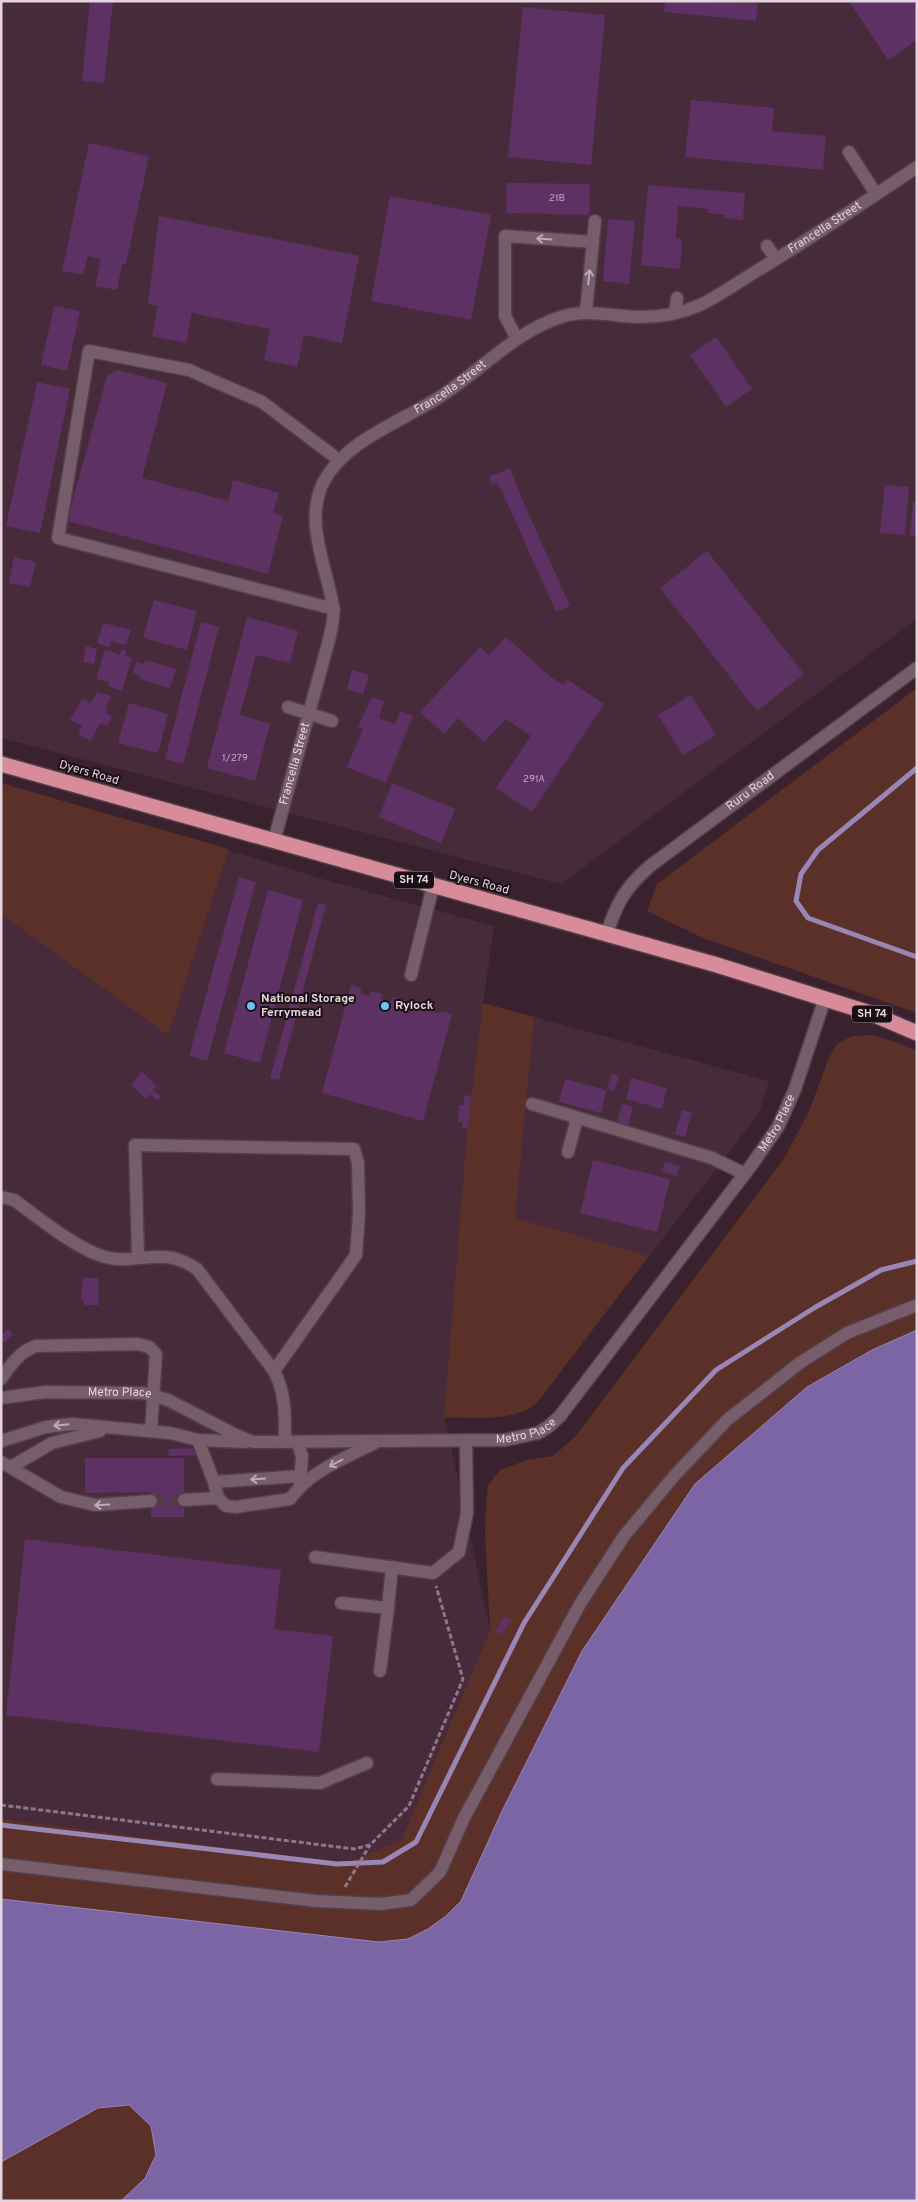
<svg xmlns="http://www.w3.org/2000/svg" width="918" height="2202" font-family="Overpass,sans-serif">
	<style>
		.built { fill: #482b3b }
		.green { fill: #5a3028 }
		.water { fill: #7b65a4; stroke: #9a86b5 }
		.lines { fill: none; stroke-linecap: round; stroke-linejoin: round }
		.stream { stroke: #9a86b5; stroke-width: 5 }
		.building { fill: #5e3164 }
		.minor-tunnel { stroke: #533c48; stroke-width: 12; stroke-dasharray: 12 6; stroke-linecap: butt }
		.minor-casing { stroke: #523f49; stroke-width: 15 }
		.highway-casing { stroke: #523f49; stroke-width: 18 }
		.path { stroke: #8d7983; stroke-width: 3; stroke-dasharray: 5 2.5; stroke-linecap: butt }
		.minor { stroke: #775c6a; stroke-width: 12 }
		.highway { stroke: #d88c99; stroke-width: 15 }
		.oneway { stroke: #beaab4 }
		.poi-dot { fill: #66c4ef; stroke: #190f14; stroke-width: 2 }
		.labels { text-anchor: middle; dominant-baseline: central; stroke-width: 4; stroke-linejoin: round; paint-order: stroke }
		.number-label { font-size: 10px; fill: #c2abbe }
		.shield { fill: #190f14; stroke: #a799a0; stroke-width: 1 }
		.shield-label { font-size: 11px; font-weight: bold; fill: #e4d4dc }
		.street-label { font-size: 12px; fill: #e4d4dc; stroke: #190f14 }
		.poi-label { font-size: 12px; font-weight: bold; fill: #e4d4dc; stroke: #190f14; text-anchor: start }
	</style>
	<rect width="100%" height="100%" fill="#39212e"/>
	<!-- built -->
	<g class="built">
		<path d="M1 1H917V619L561 884 1 738Z"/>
		<path d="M1 788 244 855 333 882 494 926 483 1003 769 1081 759 1113 537 1403 528 1410 514 1415 445 1418 490 1630 401 1840 349 1863 1 1819Z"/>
	</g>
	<!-- green -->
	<g class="green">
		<path d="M917 688V1013L703 938 647 911 657 884Z"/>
		<path d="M1 783 229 849 168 1035 1 914Z"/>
		<path d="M483 1003 534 1017 515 1218 648 1256 537 1403C512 1423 475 1417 444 1417L467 1133Z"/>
		<path d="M872 1035 899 1043 917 1051V1330L872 1350 807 1387 582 1651 503 1809 461 1901 446 1916 428 1929 408 1939 379 1942 1 1899V1819L348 1863 401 1840 490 1630 485 1534 486 1502 488 1485 500 1470 527 1460 553 1456 575 1437 785 1157 809 1111 829 1058 837 1044 852 1036Z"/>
		<path d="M129 2105C136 2111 149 2119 152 2127 165 2161 143 2180 121 2201H1V2162L98 2108Z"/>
	</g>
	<!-- water -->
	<path class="water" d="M917 1330V2201H121L145 2178 156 2155 151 2126 129 2105 98 2108 1 2162V1899L379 1942 408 1939 428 1929 446 1916 461 1901 503 1809 582 1651 695 1484 807 1387 872 1350Z"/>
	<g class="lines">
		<!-- stream -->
		<g class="stream">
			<path d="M917 768 818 850 801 874 796 901 808 918 917 957"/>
			<path d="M1 1825 337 1864 383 1862 416 1842 524 1623 623 1468 716 1370 814 1308 881 1270 917 1261"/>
		</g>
	</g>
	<!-- building -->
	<g class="building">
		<path d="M90 1H113L104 83 82 81Z"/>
		<path d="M665 1 758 3 756 21 664 12Z"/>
		<path d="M849 1H917V40L888 60Z"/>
		<path d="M523 7 605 15 591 165 508 157Z"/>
		<path d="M691 100 774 108 772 131 826 136 823 170 685 157Z"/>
		<path d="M89 143 149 156 126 264H122L117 290 95 286 101 259 88 256 83 275 62 271Z"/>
		<path d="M507 183 590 184 589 215 506 213Z"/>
		<path d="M648 185 745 193 743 220 725 218V215L707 213 708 209 678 206 676 239H682L680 269 641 265Z"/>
		<path d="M390 196 491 215 471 320 371 301Z"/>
		<path d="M159 216 359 256 342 343 304 335 297 367 264 360 270 329 192 313 186 343 152 336 158 306 148 304Z"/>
		<path d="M608 219 635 221 629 284 603 281Z"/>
		<path d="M54 306 80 311 67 371 41 365Z"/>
		<path d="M716 337 752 389 726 407 690 355Z"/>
		<path d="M117 370 167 383 142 478 228 501 233 480 279 493 273 513 283 516 268 574 67 521 107 376Z"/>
		<path d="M37 382 70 389 40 533 6 526Z"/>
		<path d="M510 468 522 499 570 606 556 612 501 489 496 483 492 484 489 477Z"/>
		<path d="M885 485 909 487 905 535 880 533Z"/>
		<path d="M913 502H917V536L910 535Z"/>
		<path d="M707 551 804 674 757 711 660 588Z"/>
		<path d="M14 557 36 562 30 587 9 583Z"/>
		<path d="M154 600 197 611 187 650 143 638Z"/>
		<path d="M247 617 298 631 290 663 256 655 240 715 270 724 255 781 207 768Z"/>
		<path d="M201 622 219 627 183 764 165 759Z"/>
		<path d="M103 623 131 630 126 645 111 641 109 647 97 643Z"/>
		<path d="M506 637 547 674 563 685 568 680 604 704 532 812 496 788 531 736 506 719 484 742 458 718 444 734 420 712 480 647 489 655Z"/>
		<path d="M86 646 97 649 94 664 83 662Z"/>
		<path d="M121 649 127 651 125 656 132 658 122 691 108 686 109 682 96 679 105 650 120 655Z"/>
		<path d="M145 660 176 669 170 688 140 679 141 676 133 673 136 662 144 664Z"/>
		<path d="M352 670 369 675 363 694 347 690Z"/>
		<path d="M97 692 111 696 105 707 108 708 106 713 112 716 107 726 100 723 91 741 78 734 82 726 70 720 82 699 91 703Z"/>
		<path d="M691 695 716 735 683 755 658 715Z"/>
		<path d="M372 697 384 701 379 718 395 724 400 711 413 716 386 783 347 767 363 729 358 727Z"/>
		<path d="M129 703 168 714 158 753 118 743Z"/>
		<path d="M392 783 455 809 441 843 379 817Z"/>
		<path d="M239 877 256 882 207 1061 189 1056Z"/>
		<path d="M268 890 303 900 260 1063 224 1053Z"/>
		<path d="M318 903 326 905 279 1080 270 1078Z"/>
		<path d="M351 985 362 988 360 993 370 996 371 991 382 994 381 999 391 1002 393 997 410 1002 409 1006 420 1009 421 1005 431 1008 430 1011 440 1014 441 1011 452 1014 423 1121 322 1093Z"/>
		<path d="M142 1072 157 1086 153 1090 161 1096 157 1101 150 1094 146 1099 131 1085Z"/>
		<path d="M612 1074 619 1076 614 1091 607 1089Z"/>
		<path d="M631 1078 667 1088 662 1109 626 1099Z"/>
		<path d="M565 1079 606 1090 601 1113 559 1102Z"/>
		<path d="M464 1095 471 1096 468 1128H462L463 1122H458L459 1105H464Z"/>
		<path d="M622 1104 633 1107 628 1125 617 1122Z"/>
		<path d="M682 1110 692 1112 685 1137 675 1134Z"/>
		<path d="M593 1160 670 1179 657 1232 580 1213Z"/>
		<path d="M665 1162 680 1166 677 1176 662 1172Z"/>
		<path d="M83 1278H98L99 1305H84V1299H81Z"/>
		<path d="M8 1329 13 1334 4 1343 1 1341V1336Z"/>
		<path d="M200 1448 201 1455 169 1456 168 1449Z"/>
		<path d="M85 1458H184V1517H151V1492L85 1493Z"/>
		<path d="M25 1539 281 1570 274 1629 333 1636 319 1752 6 1715Z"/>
		<path d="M504 1616 511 1620 502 1635 496 1631Z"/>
	</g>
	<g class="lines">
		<!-- minor-tunnel -->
		<path class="minor-tunnel" d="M151 1501 184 1500"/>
		<defs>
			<g id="minor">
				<path d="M849 152 876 194"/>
				<path d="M767 246 776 259"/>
				<path d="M586 312 595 221"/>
				<path d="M675 313 677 298"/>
				<path d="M517 339 505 316V236L593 242"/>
				<path d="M334 609 58 538 89 351 189 370 209 379 262 402 339 460"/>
				<path d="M288 707 332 721"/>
				<path id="s1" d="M274 841 329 640C331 630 335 617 333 607 327 567 303 521 324 481 348 437 408 420 447 392 484 367 517 331 561 317 588 308 614 317 641 317 660 317 682 313 700 305 719 296 737 283 755 272 810 239 863 203 917 167"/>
				<path id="s2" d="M607 933C617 902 626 887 650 866L917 668"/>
				<path d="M411 975 433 886"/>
				<path d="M532 1104 712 1158 745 1174"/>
				<path d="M568 1152 577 1118"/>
				<path d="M1 1197 14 1200C38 1217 76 1249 105 1257 140 1266 160 1244 197 1269L274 1371C286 1393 285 1417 285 1442"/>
				<path d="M138 1257 135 1145 354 1149 358 1163 359 1214 356 1255 274 1371"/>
				<path d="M1 1379C11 1365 19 1352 36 1346L138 1344 149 1347 156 1354 151 1431"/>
				<path id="s3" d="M1 1398 45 1392 144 1393 168 1400 236 1435 253 1442 505 1440 538 1433 548 1427 560 1416 753 1163 778 1127 795 1089 825 998"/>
				<path d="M198 1440 214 1482 218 1498 226 1506 236 1507 290 1499C310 1471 345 1458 375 1443"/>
				<path d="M1 1441 46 1427 72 1424 170 1433 198 1440 245 1442"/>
				<path d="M297 1442 302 1456 300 1484"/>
				<path d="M1 1462 61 1497 95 1505 151 1501"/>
				<path d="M11 1467 52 1443 100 1431"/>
				<path d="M214 1482 301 1476"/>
				<path d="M184 1500 218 1498"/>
				<path d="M315 1557 433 1573 459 1552 467 1513 466 1441"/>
				<path d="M341 1603 388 1608 380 1671"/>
				<path d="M388 1608 392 1567"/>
				<path d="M217 1779 320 1783 367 1763"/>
				<path d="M1 1864 316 1901 380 1904 411 1900 440 1872 464 1818 580 1604 624 1536 675 1475 727 1420 801 1362 847 1333 917 1305"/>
			</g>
			<path id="highway" d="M1 764 717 965 870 1013 917 1033"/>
		</defs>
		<!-- minor casing -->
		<use href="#minor" class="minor-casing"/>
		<!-- highway casing -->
		<use href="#highway" class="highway-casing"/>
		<!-- path -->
		<g class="path">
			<path d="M1 1805 354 1849 370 1845 409 1806 463 1679 436 1586"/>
			<path d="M345 1887 370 1845"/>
		</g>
		<!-- minor -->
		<use href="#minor" class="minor"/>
		<!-- highway -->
		<use href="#highway" class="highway"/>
	</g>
	<!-- one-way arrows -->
	<defs><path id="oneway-shaft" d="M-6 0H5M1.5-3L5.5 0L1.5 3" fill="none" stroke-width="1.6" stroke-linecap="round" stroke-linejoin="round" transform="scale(1.25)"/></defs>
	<g class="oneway">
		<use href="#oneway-shaft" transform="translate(544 239) rotate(-176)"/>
		<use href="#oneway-shaft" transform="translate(589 277) rotate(-84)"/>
		<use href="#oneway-shaft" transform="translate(61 1425) rotate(174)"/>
		<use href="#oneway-shaft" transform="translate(336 1463) rotate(152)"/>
		<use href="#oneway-shaft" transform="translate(258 1479) rotate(176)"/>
		<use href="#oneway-shaft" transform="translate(102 1505) rotate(177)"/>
	</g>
	<!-- markers -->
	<g class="poi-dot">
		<circle cx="251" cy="1006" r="5"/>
		<circle cx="385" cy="1006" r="5"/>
	</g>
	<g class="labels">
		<!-- number labels -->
		<g class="number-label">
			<text x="557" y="198">21B</text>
			<text x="235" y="758">1/279</text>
			<text x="534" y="779">291A</text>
		</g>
		<!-- shield labels -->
		<g class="shield">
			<rect x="394" y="871.5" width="40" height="17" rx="4"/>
			<rect x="852" y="1005.5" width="40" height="17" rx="4"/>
		</g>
		<g class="shield-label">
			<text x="414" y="880">SH 74</text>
			<text x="872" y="1014">SH 74</text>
		</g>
		<!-- street labels -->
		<g class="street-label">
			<text stroke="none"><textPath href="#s1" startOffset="950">Francella Street</textPath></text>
			<text stroke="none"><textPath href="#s1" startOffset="530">Francella Street</textPath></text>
			<text stroke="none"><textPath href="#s1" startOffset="80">Francella Street</textPath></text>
			<text transform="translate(89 773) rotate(16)">Dyers Road</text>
			<text stroke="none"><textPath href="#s2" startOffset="206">Ruru Road</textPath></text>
			<text transform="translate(479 883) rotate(15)">Dyers Road</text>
			<text stroke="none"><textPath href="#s3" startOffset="942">Metro Place</textPath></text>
			<text stroke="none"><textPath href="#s3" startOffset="119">Metro Place</textPath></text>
			<text stroke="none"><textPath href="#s3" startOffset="538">Metro Place</textPath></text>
		</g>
		<!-- poi labels -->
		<g class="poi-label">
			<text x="261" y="999">National Storage<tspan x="261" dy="14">Ferrymead</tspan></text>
			<text x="395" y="1006">Rylock</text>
		</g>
	</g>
	<!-- border -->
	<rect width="918" height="2202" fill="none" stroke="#e4d4dc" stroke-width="5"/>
</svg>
